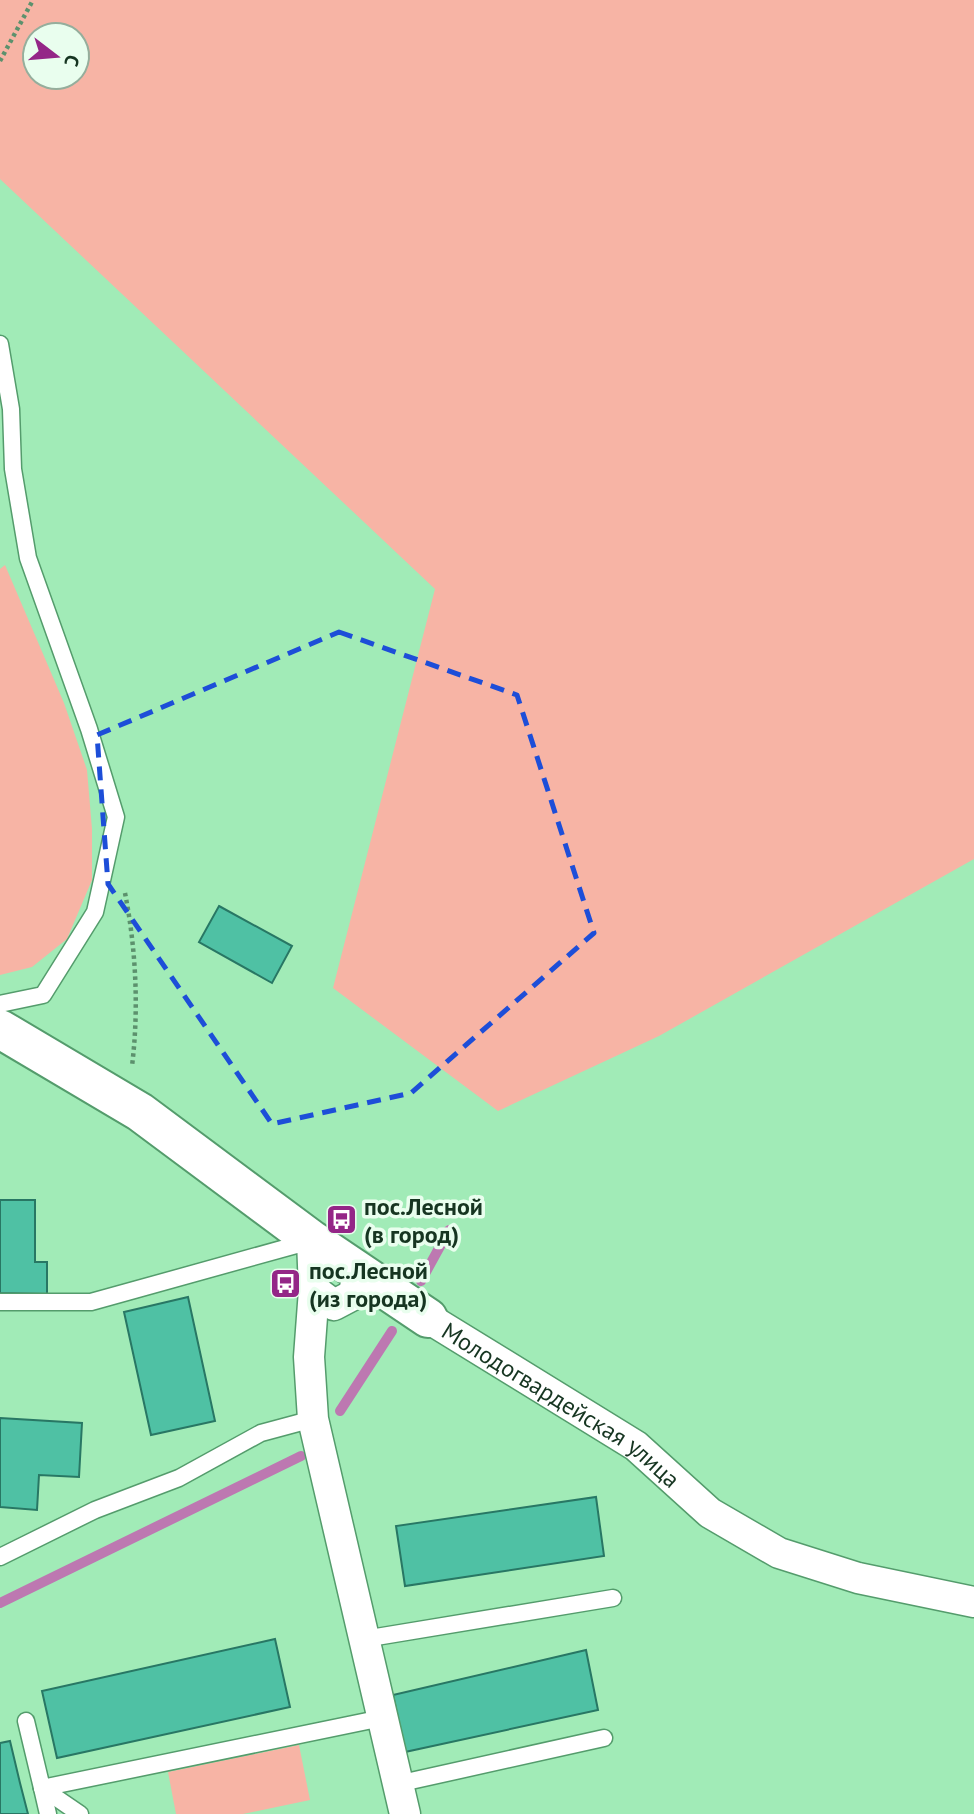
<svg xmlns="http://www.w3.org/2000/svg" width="974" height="1814" font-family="'PT Sans',sans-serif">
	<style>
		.green { fill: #f7b4a5; fill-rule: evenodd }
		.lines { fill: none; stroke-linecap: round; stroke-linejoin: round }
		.stream { stroke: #bd78b1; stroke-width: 10 }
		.building { fill: #4fc1a4; stroke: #287764; stroke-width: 2 }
		.lane-casing { stroke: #549c6c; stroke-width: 19 }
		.street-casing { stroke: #549c6c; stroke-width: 33 }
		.secondary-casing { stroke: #549c6c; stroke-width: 42 }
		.path { stroke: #5c916d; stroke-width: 4.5; stroke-dasharray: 3.5 3.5; stroke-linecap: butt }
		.lane { stroke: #fff; stroke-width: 16 }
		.street { stroke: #fff; stroke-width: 30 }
		.secondary { stroke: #fff; stroke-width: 38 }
		.marked { fill: none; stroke: #1d4ed8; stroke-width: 5; stroke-dasharray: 14 9; stroke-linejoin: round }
		.labels { text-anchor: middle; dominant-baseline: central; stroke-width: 7; stroke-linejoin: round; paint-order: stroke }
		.poi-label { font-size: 24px; font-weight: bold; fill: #163521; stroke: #e9feee; text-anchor: start }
		.street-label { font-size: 24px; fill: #163521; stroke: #e9feee }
	</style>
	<rect width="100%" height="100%" fill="#a1ebb7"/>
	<!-- green -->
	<g class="green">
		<path d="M0 0H974V859L659 1036 498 1111 333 988 435 589 0 179ZM77 35V77H35V35Z"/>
		<path d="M5 565 64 703 87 770 92 829V880L67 939 32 967 0 975V569Z"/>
		<path d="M299 1745 310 1800 243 1814H176L168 1772Z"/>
	</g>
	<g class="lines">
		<!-- stream -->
		<g class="stream">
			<path d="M421 1281 449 1230"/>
			<path d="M340 1411 392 1331"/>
			<path d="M0 1603 301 1456"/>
		</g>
	</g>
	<!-- building -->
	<g class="building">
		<path d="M219 906 292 946 272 983 199 942Z"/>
		<path d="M0 1200H35V1262H47V1294L0 1293Z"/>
		<path d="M188 1297 215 1421 151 1435 124 1312Z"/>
		<path d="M0 1418 82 1423 79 1477 39 1475 37 1510 0 1507Z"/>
		<path d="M596 1497 604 1556 405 1586 396 1526Z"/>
		<path d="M275 1639 290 1707 57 1758 42 1691Z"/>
		<path d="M586 1650 598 1710 405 1752 393 1695Z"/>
		<path d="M10 1741 20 1783 28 1814H0V1743Z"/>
	</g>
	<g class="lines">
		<defs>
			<g id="lane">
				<path d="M0 344 11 409 13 469 28 558 89 729 116 817 95 912 43 995 0 1004"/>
				<path d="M0 1302H91L307 1242"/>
				<path d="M0 1557 95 1510 179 1478 261 1433 313 1419"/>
				<path d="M364 1639 613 1598"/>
				<path d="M26 1721 42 1788 382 1718"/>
				<path d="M397 1784 604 1738"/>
				<path d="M42 1788 80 1814"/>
				<path d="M42 1788 48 1814"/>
			</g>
			<g id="street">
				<path d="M312 1240 314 1290 309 1357 313 1419 405 1814"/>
				<path d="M314 1290 334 1305 353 1295 359 1273"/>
				<path id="s1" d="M428 1318 636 1446 710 1513 779 1553 858 1578 974 1602"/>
			</g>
			<path id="secondary" d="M0 1029 140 1112 312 1240 428 1318"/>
		</defs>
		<!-- lane casing -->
		<use href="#lane" class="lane-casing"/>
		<!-- street casing -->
		<use href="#street" class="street-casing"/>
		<!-- secondary casing -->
		<use href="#secondary" class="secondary-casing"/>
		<!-- path -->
		<g class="path">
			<path d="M0 61 33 0"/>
			<path d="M125 893C136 949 139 1009 132 1066"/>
		</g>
		<!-- lane -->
		<use href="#lane" class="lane"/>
		<!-- street -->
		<use href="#street" class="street"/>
		<!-- secondary -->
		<use href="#secondary" class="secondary"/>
	</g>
	<!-- marked area -->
	<path class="marked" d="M339 632 517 695 594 933 411 1093 272 1124 108 884 97 735Z"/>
	<!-- icons -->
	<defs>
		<symbol id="bus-square" viewBox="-11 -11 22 22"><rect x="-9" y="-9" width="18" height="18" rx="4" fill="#942687" stroke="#e9feee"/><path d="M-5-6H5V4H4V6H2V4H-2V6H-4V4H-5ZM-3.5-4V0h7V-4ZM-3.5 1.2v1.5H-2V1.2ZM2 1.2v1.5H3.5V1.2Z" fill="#fff"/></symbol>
	</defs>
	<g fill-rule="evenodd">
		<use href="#bus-square" x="324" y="1202" width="35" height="35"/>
		<use href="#bus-square" x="268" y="1266" width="35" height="35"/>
	</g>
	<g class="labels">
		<!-- poi labels -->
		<g class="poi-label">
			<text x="364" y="1206">пос.Лесной<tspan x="364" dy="28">(в город)</tspan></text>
			<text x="309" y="1270">пос.Лесной<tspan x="309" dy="28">(из города)</tspan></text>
		</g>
		<!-- street labels -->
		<g class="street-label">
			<text stroke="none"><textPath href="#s1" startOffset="159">Молодогвардейская улица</textPath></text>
		</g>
	</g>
	<!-- north arrow -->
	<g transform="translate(56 56) rotate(106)"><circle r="33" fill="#e9feee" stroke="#95ae9c" stroke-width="2"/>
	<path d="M0-5L12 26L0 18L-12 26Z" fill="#942687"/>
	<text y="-10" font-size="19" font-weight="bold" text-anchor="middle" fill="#163521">С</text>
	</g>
</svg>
